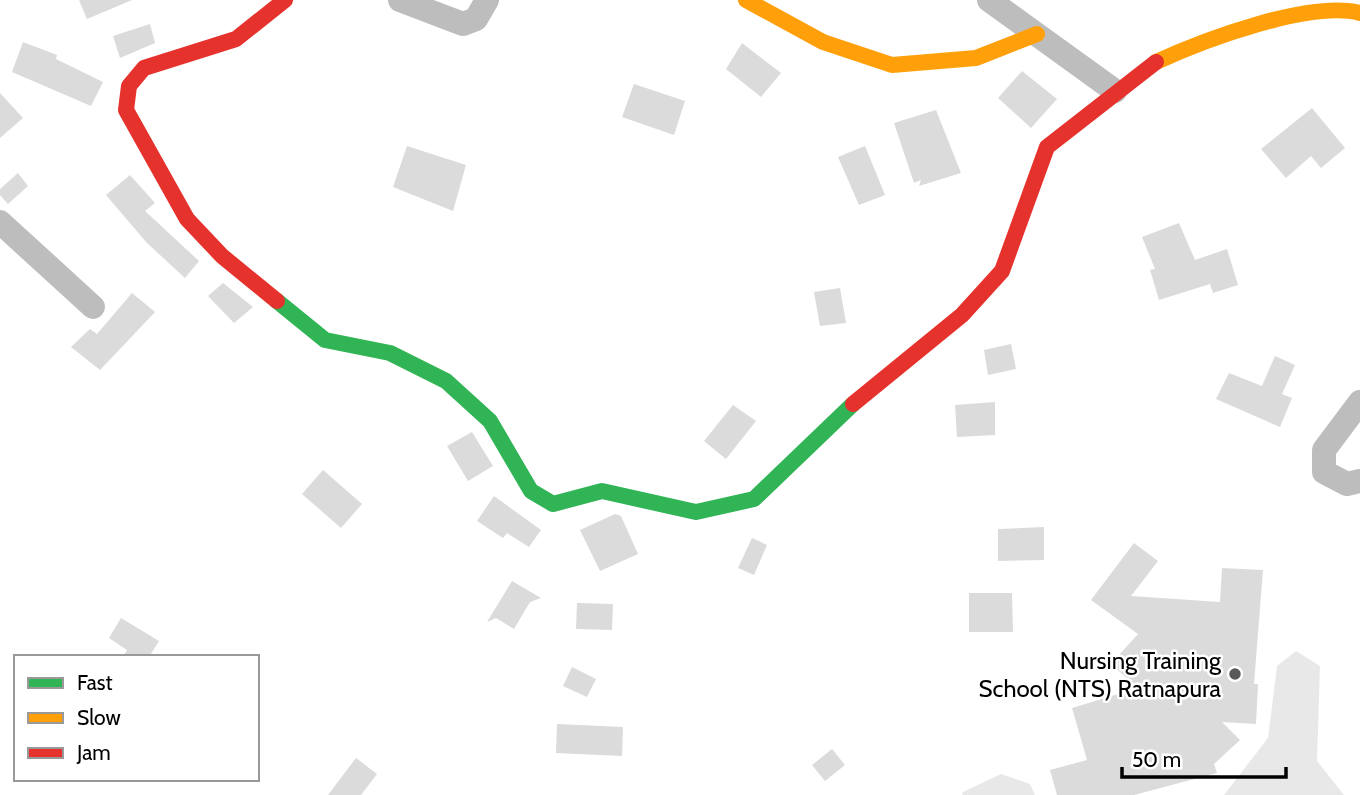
<svg xmlns="http://www.w3.org/2000/svg" width="1360" height="795" font-family="Cabin,sans-serif">
	<style>
		.green { fill: #e8e8e8 }
		.building { fill: #dbdbdb }
		.lines { fill: none; stroke-linecap: round; stroke-linejoin: round }
		.street { stroke: #bdbdbd; stroke-width: 24 }
		.fast { stroke: #30b455; stroke-width: 16 }
		.slow { stroke: #ff9f0a; stroke-width: 16 }
		.jam { stroke: #e5322d; stroke-width: 16 }
		.poi-dot { fill: #595959; stroke: #fff; stroke-width: 2.5 }
		.labels { text-anchor: middle; dominant-baseline: central; stroke-width: 5; stroke-linejoin: round; paint-order: stroke }
		.poi-label { font-size: 24px; fill: #000; stroke: #fff; text-anchor: end }
	</style>
	<rect width="100%" height="100%" fill="#fff"/>
	<!-- green -->
	<g class="green">
		<path d="M1296 651 1320 666 1317 761 1344 795H1224L1268 738 1277 666Z"/>
		<path d="M1001 774 1030 784 1035 795H962L963 792Z"/>
	</g>
	<!-- building -->
	<g class="building">
		<path d="M79 0H132L87 19Z"/>
		<path d="M150 24 155 43 120 58 113 36Z"/>
		<path d="M23 42 57 55 56 59 103 82 91 106 12 72Z"/>
		<path d="M742 43 781 73 761 97 726 69Z"/>
		<path d="M1022 71 1057 99 1031 128 998 98Z"/>
		<path d="M634 84 685 101 674 135 622 117Z"/>
		<path d="M0 93 23 118 0 138Z"/>
		<path d="M1312 108 1345 148 1321 168 1311 156 1286 178 1261 149Z"/>
		<path d="M936 110 961 173 919 186 921 180 914 183 894 123Z"/>
		<path d="M407 146 466 165 453 211 393 187Z"/>
		<path d="M865 146 885 195 859 205 838 157Z"/>
		<path d="M18 173 28 186 8 204 0 195V189Z"/>
		<path d="M130 175 155 203 145 211 199 261 185 278 147 243 106 195Z"/>
		<path d="M1179 223 1195 260 1227 249 1238 285 1213 293 1210 284 1159 300 1150 270 1155 269 1142 237Z"/>
		<path d="M223 283 253 307 234 323 208 296Z"/>
		<path d="M840 288 846 323 820 326 814 292Z"/>
		<path d="M132 293 155 312 100 370 71 347 90 329 97 334Z"/>
		<path d="M1011 344 1016 369 988 375 984 350Z"/>
		<path d="M1275 356 1295 365 1282 394 1292 398 1280 427 1216 399 1229 373 1262 386Z"/>
		<path d="M995 402V435L957 437 955 405Z"/>
		<path d="M733 405 756 421 726 459 704 441Z"/>
		<path d="M472 432 493 466 468 481 447 446Z"/>
		<path d="M323 470 362 504 341 528 302 494Z"/>
		<path d="M494 496 541 530 529 547 507 533 503 538 477 521Z"/>
		<path d="M615 514 621 516 638 554 600 571 580 530Z"/>
		<path d="M1044 527V560L998 561V529Z"/>
		<path d="M752 538 767 545 754 575 738 568Z"/>
		<path d="M1134 543 1158 561 1131 596 1220 602 1222 568 1263 570 1254 684H1258L1256 724 1222 722 1240 740 1214 764 1217 773 1134 795H1057L1050 770 1087 760 1072 708 1138 688 1111 664 1138 634 1091 600Z"/>
		<path d="M512 581 541 598 530 602 514 629 496 618 487 622Z"/>
		<path d="M969 593H1012L1013 632H969Z"/>
		<path d="M577 603 613 604 612 630 576 629Z"/>
		<path d="M121 618 159 641 149 657H123L127 650 109 638Z"/>
		<path d="M572 667 596 679 587 697 563 686Z"/>
		<path d="M557 724 623 727 622 756 556 753Z"/>
		<path d="M832 749 845 765 825 781 812 765Z"/>
		<path d="M356 758 377 774 361 795H328Z"/>
	</g>
	<g class="lines">
		<!-- street -->
		<g class="street">
			<path d="M400 0 463 24 476 19 487 0"/>
			<path d="M989 0 1115 91"/>
			<path d="M0 222 93 307"/>
			<path d="M1360 402 1324 450V472L1347 484 1360 481"/>
		</g>
		<!-- fast -->
		<path class="fast" d="M277 301 325 340 390 353 446 381 490 421 531 491 553 504 602 491 696 512 754 499 853 404"/>
		<!-- slow -->
		<g class="slow">
			<path d="M746 0 823 42 892 65 976 58 1037 34"/>
			<path d="M1156 62C1204 40 1310 0 1360 13"/>
		</g>
		<!-- jam -->
		<g class="jam">
			<path d="M277 301 222 256 187 219 126 110 129 86 144 68 236 39 285 0"/>
			<path d="M853 404 962 315 1002 271 1047 147 1156 62"/>
		</g>
	</g>
	<!-- markers -->
	<circle class="poi-dot" cx="1235" cy="674" r="7"/>
	<g class="labels">
		<!-- poi labels -->
		<g class="poi-label">
			<text x="1221" y="660">Nursing Training<tspan x="1221" dy="28">School (NTS) Ratnapura</tspan></text>
		</g>
	</g>
	<!-- legend -->
	<rect x="14" y="655" width="245" height="126" fill="#ffffff" stroke="#999999" stroke-width="2"/>
	<rect x="28" y="678" width="35" height="10" fill="#30b455" stroke="#999999" stroke-width="2"/>
	<text x="77" y="690" font-size="21" fill="#000000">Fast</text>
	<rect x="28" y="713" width="35" height="10" fill="#ff9f0a" stroke="#999999" stroke-width="2"/>
	<text x="77" y="725" font-size="21" fill="#000000">Slow</text>
	<rect x="28" y="748" width="35" height="10" fill="#e5322d" stroke="#999999" stroke-width="2"/>
	<text x="77" y="760" font-size="21" fill="#000000">Jam</text>
	<!-- scale -->
	<path d="M1122 767v10h164v-10" fill="none" stroke="#000000" stroke-width="3.5"/>
	<text x="1132" y="767" font-size="21" fill="#000000" stroke="#ffffff" stroke-width="5" paint-order="stroke">50 m</text>
</svg>
